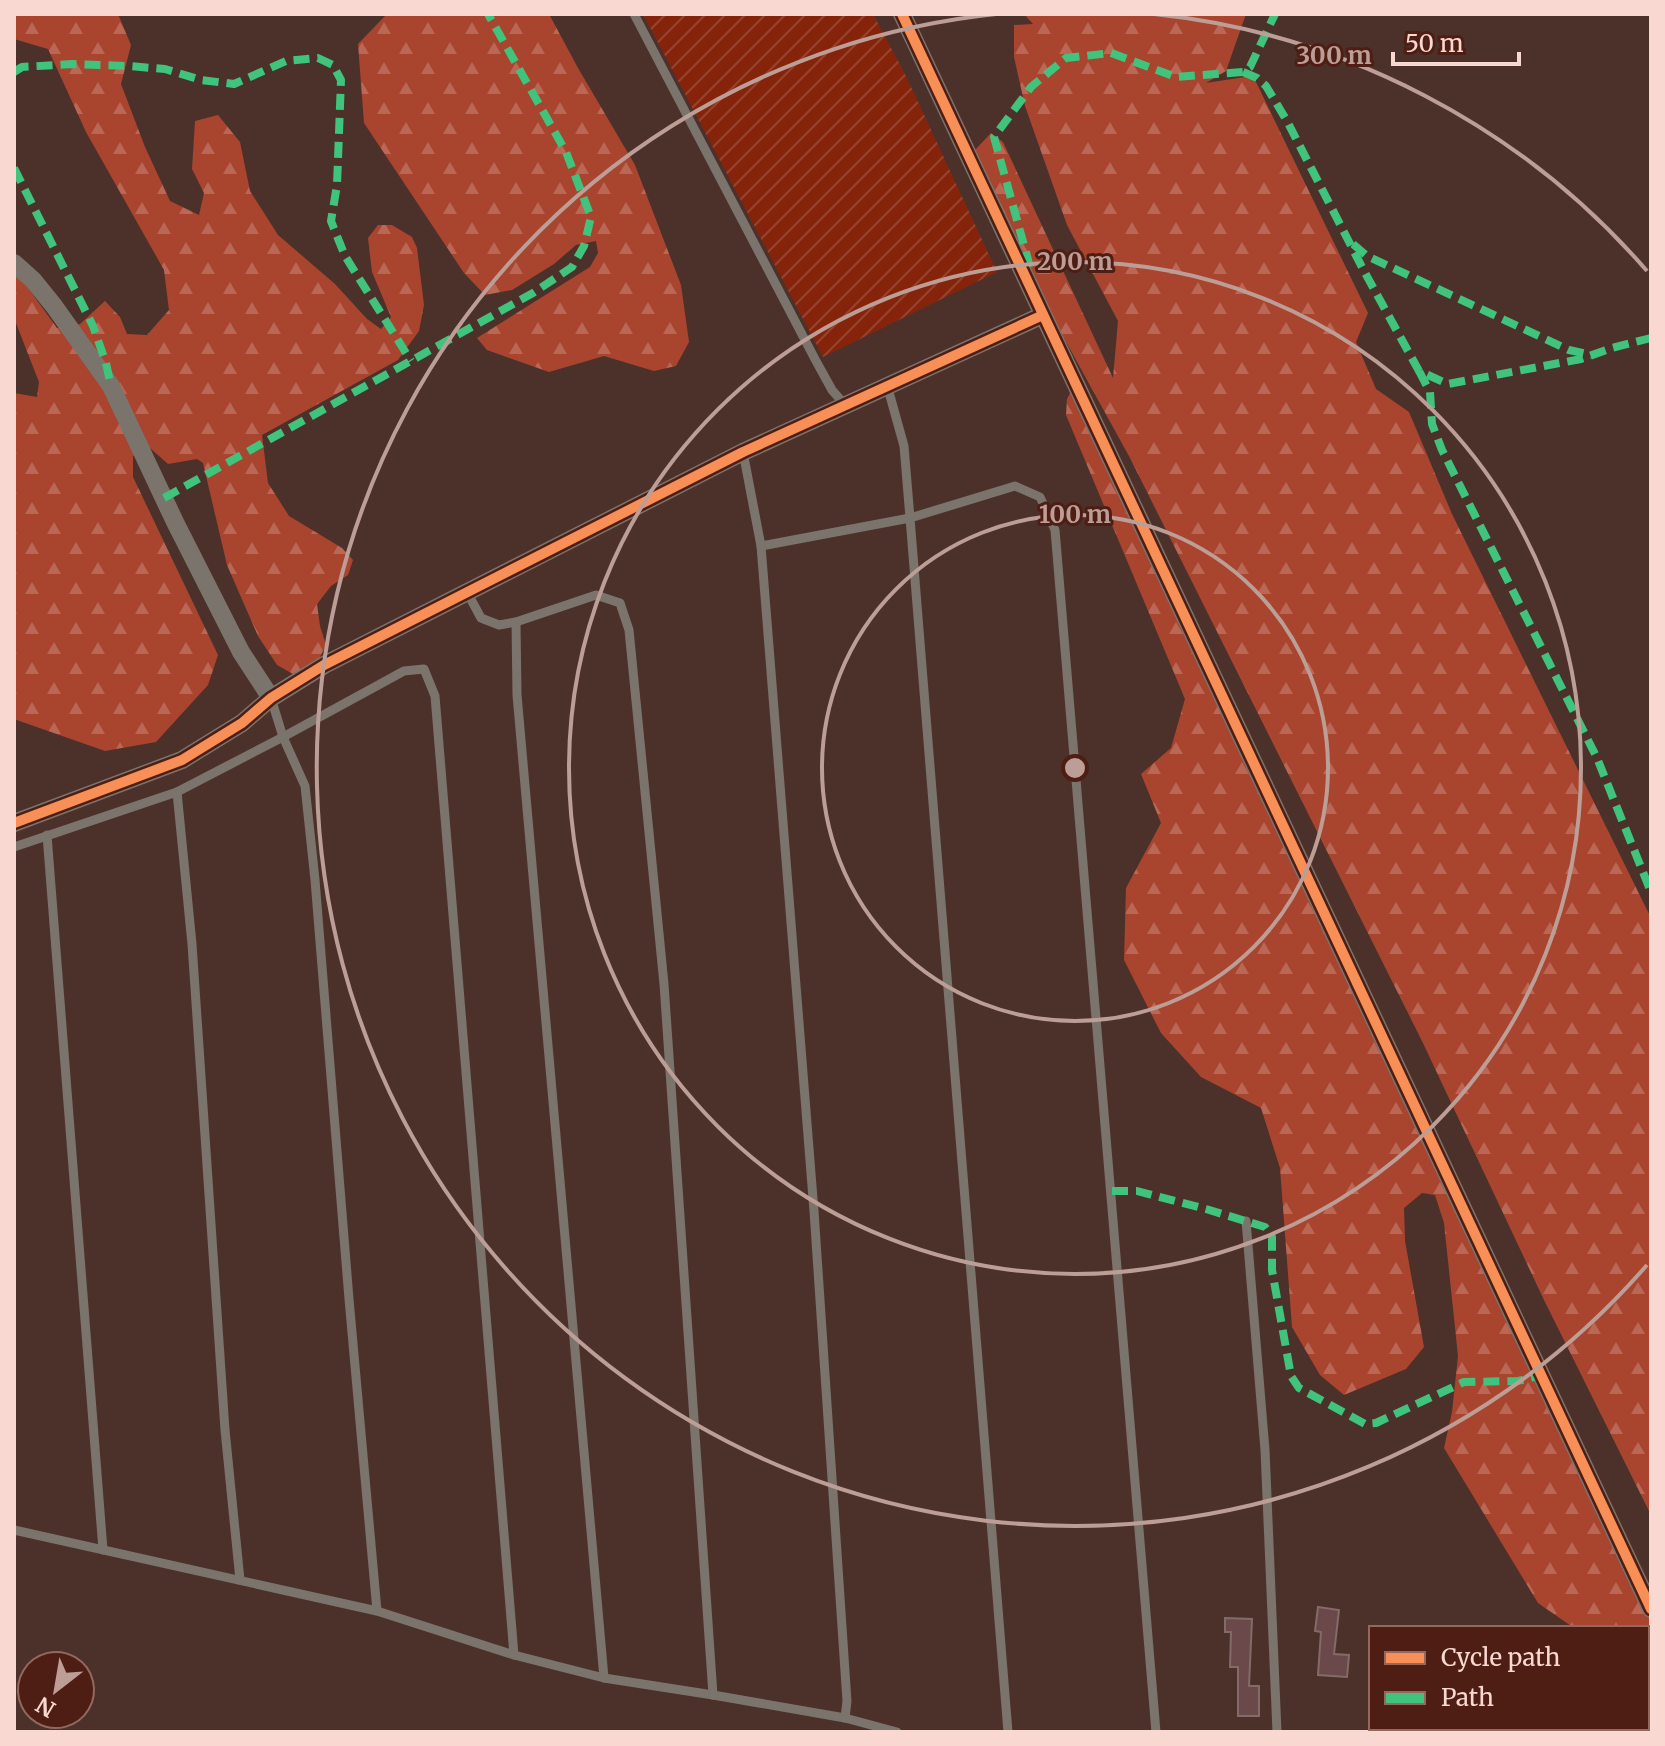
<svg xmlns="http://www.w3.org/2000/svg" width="1665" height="1746" font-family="Merriweather,serif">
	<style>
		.forest { fill: url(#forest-firs) }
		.garden { fill: url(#garden-furrows) }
		.building { fill: #6b494a; stroke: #836b6a; stroke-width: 2 }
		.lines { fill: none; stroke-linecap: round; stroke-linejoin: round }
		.lane { stroke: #7b746c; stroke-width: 9 }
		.street { stroke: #7b746c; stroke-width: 18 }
		.quiet { stroke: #40c37c; stroke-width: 8; stroke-dasharray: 16 8; stroke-linecap: butt }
		.cycleway-casing { stroke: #4e1e14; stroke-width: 15 }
		.cycleway { stroke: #f78f57; stroke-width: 10 }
		.ring { fill: none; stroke: #bc9e96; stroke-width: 4 }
		.centre { fill: #bc9e96; stroke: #4e1e14; stroke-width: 4 }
		.ring-label { font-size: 24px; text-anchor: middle; font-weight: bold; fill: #bc9e96; stroke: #4e1e14; stroke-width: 6; stroke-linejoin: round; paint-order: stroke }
	</style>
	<defs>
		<pattern id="forest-firs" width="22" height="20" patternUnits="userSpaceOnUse" patternTransform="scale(2)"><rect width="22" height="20" fill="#a9442e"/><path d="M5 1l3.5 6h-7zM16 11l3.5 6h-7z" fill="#ba6755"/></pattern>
		<pattern id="garden-furrows" width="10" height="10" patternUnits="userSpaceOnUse" patternTransform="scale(2)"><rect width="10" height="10" fill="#85240b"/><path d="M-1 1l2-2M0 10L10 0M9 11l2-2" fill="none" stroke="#97432e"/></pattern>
	</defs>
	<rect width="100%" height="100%" fill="#4c312b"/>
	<!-- forest -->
	<g class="forest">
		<path d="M14 14H118L131 45 121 84 145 147 170 201 199 215 204 193 192 169 195 121 218 115 240 142 250 191 278 235 335 284 367 319 381 329 391 317 372 272 368 238 378 225H392L412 237 417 248 424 305 419 331 398 360 262 435 268 483 289 516 342 548 353 560 348 575 331 586 317 604 320 626 326 645 319 659 293 674 277 665 258 636 227 565 203 463 197 459 168 464 150 448 133 456V477L218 655 208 685 156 742 105 751 14 719V393L37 397 39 382 14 318V272L18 274 57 328 80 324 105 301 120 317 127 334 147 335 169 310 164 270 86 132 48 49 14 39Z"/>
		<path d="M387 14H549L578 68 635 165 681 285 689 342 676 366 654 371 604 356 549 372 487 350 477 338 590 267 598 253 596 241 576 245 554 264 512 290 485 295 464 273 364 123 358 44Z"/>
		<path d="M1024 14H1246L1226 71 1206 83 1245 77 1256 82 1368 313 1356 342 1376 389 1409 412 1452 514 1651 918V1515L1544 1300 1422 1041 1130 458 1043 300 975 150 991 133 1003 142 1113 378 1118 321 1067 225 1025 106 1014 57V25L1033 24Z"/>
		<path d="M1073 387 1651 1611V1663H1647V1628H1574L1538 1603 1444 1448 1452 1412 1458 1356 1444 1223 1435 1195 1422 1193 1404 1208 1405 1241 1424 1347 1406 1369 1344 1395 1320 1375 1292 1327 1280 1168 1261 1108 1201 1077 1161 1033 1124 960 1126 888 1161 823 1141 774 1171 748 1185 699 1066 415 1067 399Z"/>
	</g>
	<!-- garden -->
	<path class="garden" d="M643 14H873L906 76 997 272 823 357Z"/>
	<!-- building -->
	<g class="building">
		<path d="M1318 1607 1339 1610 1334 1654 1349 1655 1347 1677 1318 1675 1321 1632 1315 1631Z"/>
		<path d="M1225 1618 1252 1619 1249 1686H1259V1716H1238V1667H1230L1231 1632H1225Z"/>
	</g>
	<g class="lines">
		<!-- lane -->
		<g class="lane">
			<path d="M634 14 816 361 832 390 845 405"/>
			<path d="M887 385 904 446 910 518 1008 1732"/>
			<path d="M743 452 761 546 814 1211 847 1701 845 1718"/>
			<path d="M761 546 910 518 1015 486 1040 497 1055 530 1156 1732"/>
			<path d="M467 592 481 618 499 625 516 622 596 595 620 603 629 630 664 984 713 1695 845 1718 897 1732"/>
			<path d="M516 622 517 695 604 1678"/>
			<path d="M271 698 283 737 305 786 315 880 349 1299 377 1611"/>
			<path d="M177 792 192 944 225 1430 240 1580"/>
			<path d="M47 835 103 1550"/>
			<path d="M14 847 177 792 283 737 404 671 424 669 435 696 514 1655 377 1611 14 1530"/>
			<path d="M1246 1221 1265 1450 1277 1732"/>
			<path d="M514 1655 604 1678 713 1695"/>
			<path d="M1647 1677 1651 1675"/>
			<path d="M1633 1728 1635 1732"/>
		</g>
		<!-- street -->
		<g class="street">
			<path d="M902 14 1651 1609"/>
			<path d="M14 263 33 280 54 306 111 386 175 522 241 652 271 698"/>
			<path d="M14 823 182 760 242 723 271 698 324 665 743 452 1043 315"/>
		</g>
		<!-- quiet -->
		<g class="quiet">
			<path d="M14 72 22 67 72 64 128 66 165 69 201 80 234 84 286 61 318 58 333 65 341 80 337 185 331 221 345 256 411 361"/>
			<path d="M1243 72 1257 78 1266 86 1287 121 1364 271 1419 371 1448 384 1581 359 1612 348 1651 338"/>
			<path d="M14 168 93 326 106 363 111 386"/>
			<path d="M1353 244 1367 256 1569 350 1592 355"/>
			<path d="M1030 267 994 137 1031 87 1066 58 1111 53 1176 77 1243 72 1250 67 1275 14"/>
			<path d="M1419 371 1430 392 1432 424 1442 450 1597 758 1651 892"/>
			<path d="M164 498 533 293 572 267 584 246 591 217 566 152 488 14"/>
			<path d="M1112 1191H1137L1206 1209 1265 1227 1272 1237V1270L1291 1376 1299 1388 1365 1424 1376 1423 1464 1382 1518 1381 1541 1375"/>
		</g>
		<defs>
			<g id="cycleway">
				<path d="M902 14 1651 1609"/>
				<path d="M14 823 182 760 242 723 271 698 324 665 743 452 1043 315"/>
			</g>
		</defs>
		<!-- cycleway casing -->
		<use href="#cycleway" class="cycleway-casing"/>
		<!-- cycleway -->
		<use href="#cycleway" class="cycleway"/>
	</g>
	<!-- distance rings -->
	<g class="ring">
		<circle cx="1075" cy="768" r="253"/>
		<circle cx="1075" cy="768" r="506"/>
		<path d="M1647 1265A758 758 0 1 1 996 14M1154 14A758 758 0 0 1 1647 271"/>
	</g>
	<circle cx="1075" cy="768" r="12" class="centre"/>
	<g class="ring-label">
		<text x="1334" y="64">300 m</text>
		<text x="1075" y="270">200 m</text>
		<text x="1075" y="523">100 m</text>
	</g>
	<!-- border -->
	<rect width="1665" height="1746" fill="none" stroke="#f8d8d0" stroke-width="32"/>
	<!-- legend -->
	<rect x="1369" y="1626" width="280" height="104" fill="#4e1e14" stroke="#92685f" stroke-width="2"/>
	<rect x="1385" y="1652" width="40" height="12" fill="#f78f57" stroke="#92685f" stroke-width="2"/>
	<text x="1441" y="1666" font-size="24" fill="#f8d8d0">Cycle path</text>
	<rect x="1385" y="1692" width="40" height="12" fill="#40c37c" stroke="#92685f" stroke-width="2"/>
	<text x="1441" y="1706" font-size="24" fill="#f8d8d0">Path</text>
	<!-- north arrow -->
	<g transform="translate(56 1690) rotate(211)"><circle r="38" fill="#4e1e14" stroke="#92685f" stroke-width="2"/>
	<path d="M0-6L14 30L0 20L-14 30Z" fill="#bc9e96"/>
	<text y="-12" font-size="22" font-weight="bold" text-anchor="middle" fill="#f8d8d0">N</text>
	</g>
	<!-- scale -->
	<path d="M1393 52v12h126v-12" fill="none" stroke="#f8d8d0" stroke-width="4"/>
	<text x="1405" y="52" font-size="24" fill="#f8d8d0" stroke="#4e1e14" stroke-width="6" paint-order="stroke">50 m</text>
</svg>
